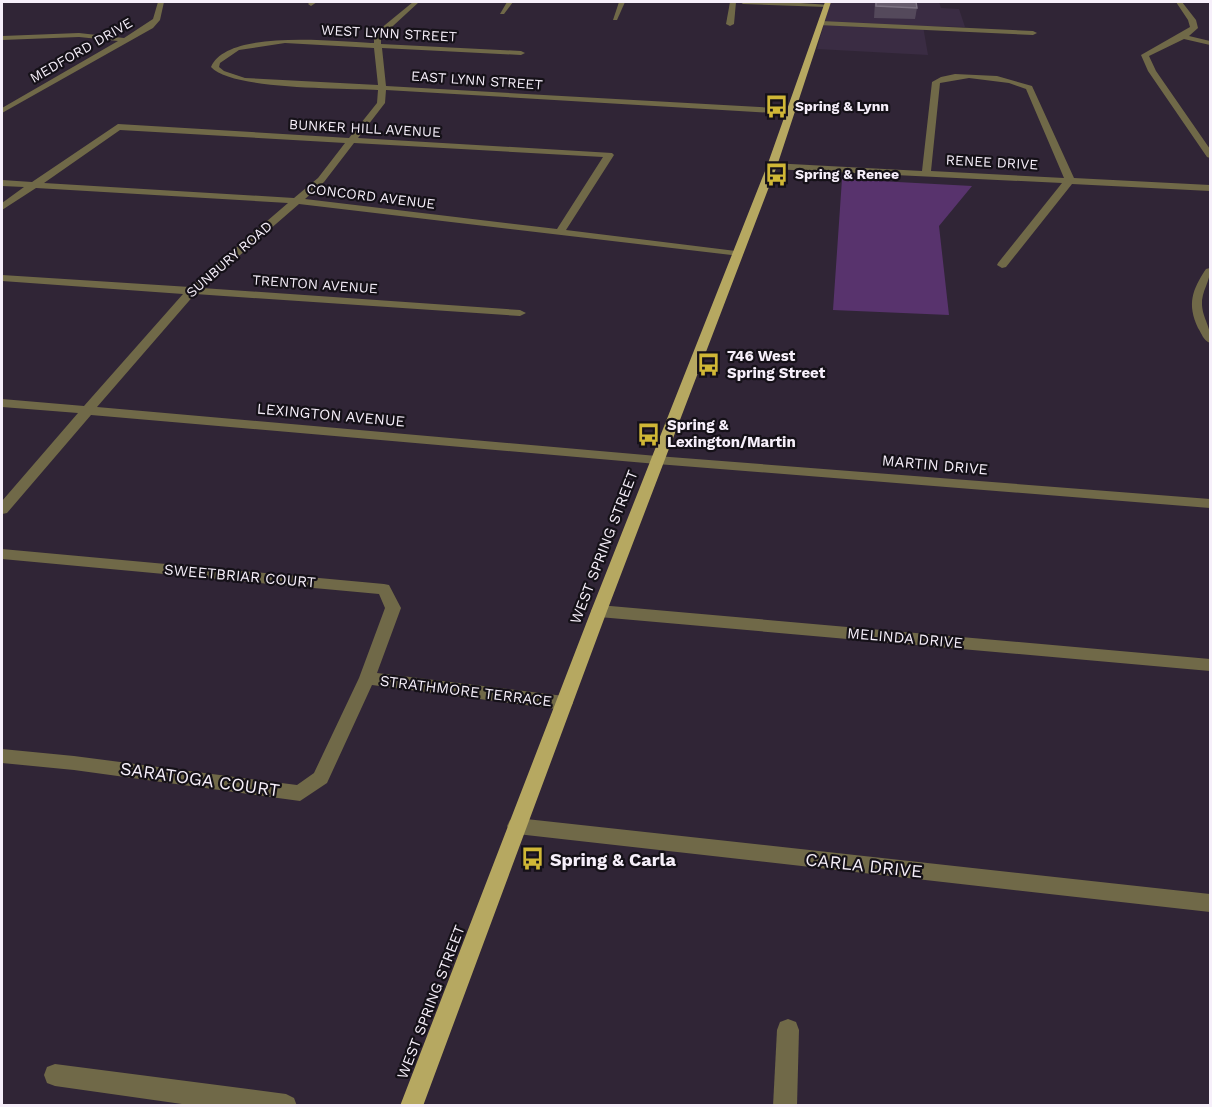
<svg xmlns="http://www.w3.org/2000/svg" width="1212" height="1107" font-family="'Work Sans',sans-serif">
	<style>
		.built { fill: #3a2c43 }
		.green { fill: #58336d }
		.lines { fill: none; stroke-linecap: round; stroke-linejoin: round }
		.minor { fill: #706948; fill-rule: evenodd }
		.major { fill: #b6a861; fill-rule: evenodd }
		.wall { fill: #54495b }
		.building { fill: #665b6c; stroke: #7c7282; stroke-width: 1.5 }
		.labels { text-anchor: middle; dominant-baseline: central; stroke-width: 4.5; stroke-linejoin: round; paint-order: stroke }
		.far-street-label { font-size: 14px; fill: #f6effa; stroke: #151118 }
		.far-poi-label { font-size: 14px; font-weight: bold; fill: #f6effa; stroke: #151118; text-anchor: start }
		.poi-label { font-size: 15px; font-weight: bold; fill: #f6effa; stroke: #151118; text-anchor: start }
		.street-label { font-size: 15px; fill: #f6effa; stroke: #151118 }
		.near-street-label { font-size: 18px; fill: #f6effa; stroke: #151118 }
		.near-poi-label { font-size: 18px; font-weight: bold; fill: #f6effa; stroke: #151118; text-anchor: start }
	</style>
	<rect width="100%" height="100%" fill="#302536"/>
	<!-- built -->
	<path class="built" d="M830 2H939L941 8 959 9 965 27 923 26 928 55 817 49Z"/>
	<!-- green -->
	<path class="green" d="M842 179 972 186 939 226 949 315 833 310Z"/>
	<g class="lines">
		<!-- minor -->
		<g class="minor">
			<path d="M158 2H164L160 20 153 28 2 113V108L118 41 79 37 2 40V36L79 33 124 38 153 19Z"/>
			<path d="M310 2H317L311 6 308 4Z"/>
			<path d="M413 2H419L381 37V44L521 51 525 53 521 55 382 48 386 86 794 109 795 111 791 114 386 90 385 103 358 138 612 153 614 155 566 230 736 251 741 254 740 256 299 204 202 288 520 310 526 313 520 316 195 294 97 407 657 456 1210 499V508L657 464 91 415 7 513 2 514V501L78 413 2 407V399L84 406 183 294 2 281V275L190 287 288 203 36 188 2 210V203L24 187 2 186V180L32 182 118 124 349 138 377 103 378 90C344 88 231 90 211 67 227 28 339 42 374 43V34ZM285 43 374 48 378 85 245 78 224 71 219 67 220 63 239 50ZM120 130 345 143 318 178 294 198 44 183ZM354 143 603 157 557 229 305 199 324 182Z"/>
			<path d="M507 2H513L504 14H500Z"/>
			<path d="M619 2H625L617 20H613Z"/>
			<path d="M730 2H736L734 24 730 26 726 24Z"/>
			<path d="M740 2H786L830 5 827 7 743 4Z"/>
			<path d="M1176 2H1182L1196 20 1198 28 1189 36 1210 41V45L1184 39 1149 56 1156 71 1210 149V158L1207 157 1148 71 1141 55 1190 27 1188 20Z"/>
			<path d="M821 21 1033 31 1037 33 1033 35 818 25Z"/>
			<path d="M955 74 997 76 1032 86 1074 178 1210 185V191L1072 184 1006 267 1002 268 997 265 998 263 1062 183 772 169 767 166 772 163 922 171 932 82 941 77ZM969 78 1009 83 1026 89 1064 178 931 171 940 83Z"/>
			<path d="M1210 268C1211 281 1201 291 1202 305 1203 320 1212 327 1210 343 1203 340 1202 334 1198 328 1187 304 1192 290 1206 269Z"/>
			<path d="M2 549 384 584 389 585 401 608 377 673 564 696 570 698 573 703 570 708 564 710 372 685 327 783 300 801 74 770 2 763V749L74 756 297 785 314 773 359 678 385 608 379 594 2 559Z"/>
			<path d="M599 605 1210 659V671L599 617 593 615 591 611 593 607Z"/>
			<path d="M517 818 1210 894V912L517 834 510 832 507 826 510 820Z"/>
			<path d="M788 1019 796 1022 799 1030 797 1106H773L777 1030 780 1022Z"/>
			<path d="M55 1064 286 1094 294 1098 297 1106H196L55 1086 47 1083 44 1075 47 1067Z"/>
		</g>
		<!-- major -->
		<path class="major" d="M825 2H831L777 166 607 611 423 1106H400L591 611 767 166Z"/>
	</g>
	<!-- wall -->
	<path class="wall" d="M875 2H916L917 8 915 19 874 18Z"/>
	<!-- building -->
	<path class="building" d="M876 2H916L917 8 876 6Z"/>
	<!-- icons -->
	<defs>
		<symbol id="bus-bare" viewBox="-9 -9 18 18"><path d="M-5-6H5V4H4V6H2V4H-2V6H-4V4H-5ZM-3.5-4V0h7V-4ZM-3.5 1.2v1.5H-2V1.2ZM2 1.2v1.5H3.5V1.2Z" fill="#d0b736" stroke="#151118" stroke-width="2.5" paint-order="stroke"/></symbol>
	</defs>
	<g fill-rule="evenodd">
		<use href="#bus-bare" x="760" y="90" width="33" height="33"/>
		<use href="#bus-bare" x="760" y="158" width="33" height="33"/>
		<use href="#bus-bare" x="692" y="348" width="33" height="33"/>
		<use href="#bus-bare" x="632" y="418" width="33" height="33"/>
		<use href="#bus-bare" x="516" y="842" width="33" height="33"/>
	</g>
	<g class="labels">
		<!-- far-street labels -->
		<g class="far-street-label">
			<text transform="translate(389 33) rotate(3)">WEST LYNN STREET</text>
			<text transform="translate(81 50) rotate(-30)">MEDFORD DRIVE</text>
			<text transform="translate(477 80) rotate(4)">EAST LYNN STREET</text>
			<text transform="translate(365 128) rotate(3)">BUNKER HILL AVENUE</text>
			<text transform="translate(992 162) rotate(3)">RENEE DRIVE</text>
			<text transform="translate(371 196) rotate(7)">CONCORD AVENUE</text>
			<text transform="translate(229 259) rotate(-41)">SUNBURY ROAD</text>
			<text transform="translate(315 284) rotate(4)">TRENTON AVENUE</text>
		</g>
		<!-- far-poi labels -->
		<g class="far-poi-label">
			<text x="795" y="106">Spring &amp; Lynn</text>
			<text x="795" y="174">Spring &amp; Renee</text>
		</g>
		<!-- poi labels -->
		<g class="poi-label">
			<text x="727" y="356">746 West<tspan x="727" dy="17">Spring Street</tspan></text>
			<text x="667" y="425">Spring &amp;<tspan x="667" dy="17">Lexington/Martin</tspan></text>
		</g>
		<!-- street labels -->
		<g class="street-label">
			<text transform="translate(331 415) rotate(5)">LEXINGTON AVENUE</text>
			<text transform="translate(935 465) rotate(5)">MARTIN DRIVE</text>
			<text transform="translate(604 547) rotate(-69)">WEST SPRING STREET</text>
			<text transform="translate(240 576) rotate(5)">SWEETBRIAR COURT</text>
			<text transform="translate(905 638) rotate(5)">MELINDA DRIVE</text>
			<text transform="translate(466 691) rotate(7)">STRATHMORE TERRACE</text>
			<text transform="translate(431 1002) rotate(-69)">WEST SPRING STREET</text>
		</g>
		<!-- near-street labels -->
		<g class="near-street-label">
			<text transform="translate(200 779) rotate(8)">SARATOGA COURT</text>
			<text transform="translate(864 865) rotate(6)">CARLA DRIVE</text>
		</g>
		<!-- near-poi labels -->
		<g class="near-poi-label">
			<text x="550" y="859">Spring &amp; Carla</text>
		</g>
	</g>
	<!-- border -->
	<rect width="1212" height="1107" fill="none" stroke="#f6effa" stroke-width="6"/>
</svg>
